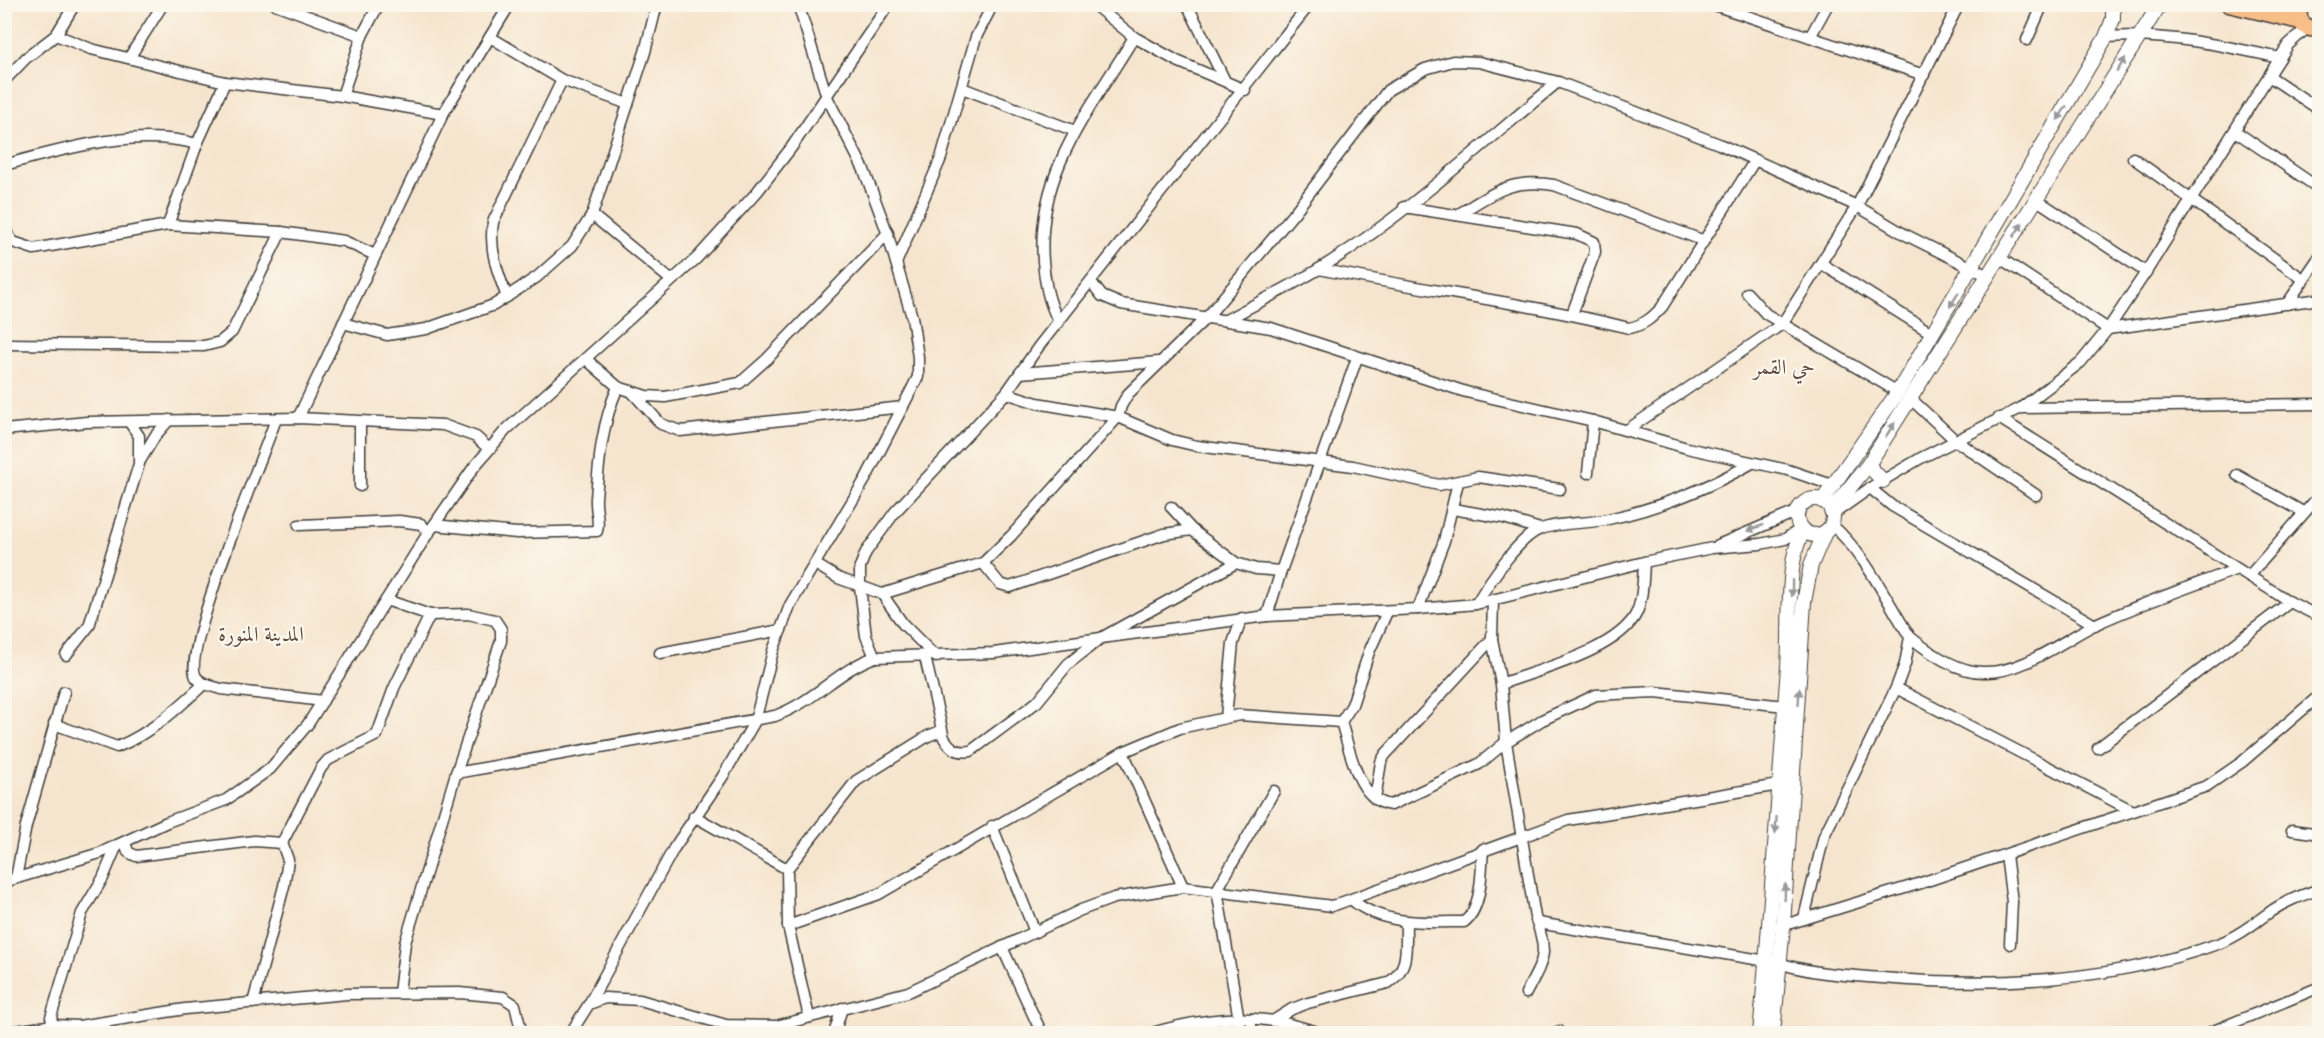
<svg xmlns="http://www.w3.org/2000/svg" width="2324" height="1038" font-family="Cardo,Amiri,serif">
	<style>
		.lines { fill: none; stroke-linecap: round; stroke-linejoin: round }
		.minor-casing { stroke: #3d3a37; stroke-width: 13 }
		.tertiary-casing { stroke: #3d3a37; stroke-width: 16 }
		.primary-casing { stroke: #3d3a37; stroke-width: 19 }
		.minor { stroke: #fff; stroke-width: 10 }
		.tertiary { stroke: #fff; stroke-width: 14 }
		.primary { stroke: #f7be88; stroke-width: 16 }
		.oneway { fill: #999 }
		.labels { text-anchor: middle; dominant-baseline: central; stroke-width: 4.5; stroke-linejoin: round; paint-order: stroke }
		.neighbourhood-label { font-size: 21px; fill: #5e493f; stroke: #fbf7ec }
	</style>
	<rect width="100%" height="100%" fill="#fbf7ec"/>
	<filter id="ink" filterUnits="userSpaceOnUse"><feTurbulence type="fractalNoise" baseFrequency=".0167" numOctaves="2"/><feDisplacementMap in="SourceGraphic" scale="12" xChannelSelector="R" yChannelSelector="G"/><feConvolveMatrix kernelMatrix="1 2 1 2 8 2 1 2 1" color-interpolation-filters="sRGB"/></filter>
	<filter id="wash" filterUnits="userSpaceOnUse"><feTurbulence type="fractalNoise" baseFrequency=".008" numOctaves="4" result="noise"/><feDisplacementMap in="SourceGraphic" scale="24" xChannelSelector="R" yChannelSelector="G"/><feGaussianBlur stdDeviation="1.35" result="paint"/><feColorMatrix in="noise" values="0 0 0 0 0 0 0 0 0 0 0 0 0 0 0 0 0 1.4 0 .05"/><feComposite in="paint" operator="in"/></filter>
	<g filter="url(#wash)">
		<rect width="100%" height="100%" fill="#f6e5ce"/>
	</g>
	<g filter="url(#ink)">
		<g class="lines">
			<defs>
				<g id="minor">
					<path d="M275 4 362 36"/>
					<path d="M1093 4 1134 37 1177 61 1245 90"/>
					<path d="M1187 4 1224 79"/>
					<path d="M1711 4 1924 75"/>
					<path d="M56 35 91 49 225 82 342 96 443 114"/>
					<path d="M490 37 562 80 628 104"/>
					<path d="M1810 37 1828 4"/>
					<path d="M2106 37C2166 33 2221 45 2280 58"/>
					<path d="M2027 40 2043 4"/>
					<path d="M129 58 163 4"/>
					<path d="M2269 76 2320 110"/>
					<path d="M4 81 26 58 56 35 75 4"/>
					<path d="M962 88 1075 131"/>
					<path d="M342 96 362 36 379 4"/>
					<path d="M2235 131 2320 189"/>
					<path d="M2133 158 2303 279"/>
					<path d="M4 165C65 149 135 127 197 144"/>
					<path d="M2037 200 2146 272"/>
					<path d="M1404 207 1577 234 1594 242 1595 252 1572 314"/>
					<path d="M592 215 671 280"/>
					<path d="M1457 215C1493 193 1510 178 1554 185L1702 240"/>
					<path d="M168 225 197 144 225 82"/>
					<path d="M4 228 13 242 34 249 168 225 281 232 344 241 375 255"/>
					<path d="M2000 258 2108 329 2320 299"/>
					<path d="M897 261 941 158 976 37 993 4"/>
					<path d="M1822 264 1933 334"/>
					<path d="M1319 269C1422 290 1527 303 1629 328 1644 325 1652 318 1662 307L1755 160"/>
					<path d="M1091 282 1102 296 1121 304 1271 328 1466 392 1593 421 1687 448 1788 470 1835 486"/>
					<path d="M1747 293 1766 314 1898 392"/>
					<path d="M507 297C497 271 489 250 493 222L562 80"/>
					<path d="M2287 304 2320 256"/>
					<path d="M1226 320C1257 303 1289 287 1319 269 1404 217 1480 146 1558 82"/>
					<path d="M1059 322C1048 302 1045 283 1043 261 1036 171 1091 109 1134 37"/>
					<path d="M343 323 387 335 426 329 494 305 537 277 572 246 592 215 645 52 657 4"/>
					<path d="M4 344 204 346 220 342 232 332 281 232"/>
					<path d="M1020 373 1159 362"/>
					<path d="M618 387 646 396 665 397 740 383 767 359 888 233"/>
					<path d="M631 391 661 424 680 431 903 407"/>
					<path d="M1006 393 1037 403 1118 417"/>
					<path d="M1911 399 1955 440 2036 495"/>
					<path d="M2021 408 2320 404"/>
					<path d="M298 418 443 114 510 4"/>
					<path d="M1999 418 2290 602 2320 617"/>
					<path d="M276 419C263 455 181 653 196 677 202 685 212 686 221 689L323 701"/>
					<path d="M4 430 87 422 298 418 443 425 476 437 489 449"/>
					<path d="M1627 430 1782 324 1857 206 1959 4"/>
					<path d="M140 461 155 436 169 420"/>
					<path d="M1588 473 1593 421"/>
					<path d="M2237 475 2303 512"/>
					<path d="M360 486V422"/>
					<path d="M1870 488 1892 506 2095 625"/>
					<path d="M1560 489 1478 477 1439 485 1353 466 1197 446 1172 440 1118 417 1121 406 1128 394 1207 317 1294 213 1388 90 1425 69 1453 61 1479 62 1558 82 1719 144 1857 206 1904 234 1988 276"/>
					<path d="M1171 507 1192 530"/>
					<path d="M1453 509 1504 518 1540 529"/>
					<path d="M1832 515 1870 488 1921 458 2021 408 2081 362 2108 329 2146 272 2288 45 2307 28"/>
					<path d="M299 525 399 521 421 524 429 533"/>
					<path d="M434 525 517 533 597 531C600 522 595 509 596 498 599 460 602 422 618 387L587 360"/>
					<path d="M1718 545 1798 511"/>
					<path d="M983 563 1000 584 1010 587 1164 534 1192 530 1236 563 1101 638 994 653 875 657 866 636 860 587V567L866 552 895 512 1006 393 1039 346 1310 4"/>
					<path d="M1236 563 1256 569 1281 571"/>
					<path d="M815 564 838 578 882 594 903 624 936 657"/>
					<path d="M2249 576 2320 495"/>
					<path d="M882 594 983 563 1011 536 1118 417"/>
					<path d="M1493 600 1492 639 1501 684 1506 742 1535 917C1549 954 1544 959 1526 993"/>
					<path d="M1476 604C1488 584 1519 536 1541 529 1560 522 1584 524 1604 520 1657 509 1705 490 1752 463"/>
					<path d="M1418 609 1476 604 1644 562 1712 548 1760 544 1785 539 1801 529"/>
					<path d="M1267 616 1281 571 1357 358"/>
					<path d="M1910 637C1930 653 1957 672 1983 672 2022 674 2063 640 2096 624 2142 603 2190 587 2237 569"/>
					<path d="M660 653 781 630"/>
					<path d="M66 655 89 626 139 464V436L130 423"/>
					<path d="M925 657 944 738C951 749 957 753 971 751L1037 702 1068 664 1101 638 1267 616 1418 609 1444 541 1458 482"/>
					<path d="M1501 684C1538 670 1620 650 1637 612 1643 597 1643 579 1644 562"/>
					<path d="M1896 688 2133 811"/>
					<path d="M1226 717 1233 643 1242 618"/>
					<path d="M1341 722C1350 749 1357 801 1391 805L1479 764 1506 742 1542 720 1596 695 1655 692 1785 706"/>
					<path d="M54 724 117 747C151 733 177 709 204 684"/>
					<path d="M2098 748 2290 602"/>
					<path d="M1123 752 1183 887"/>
					<path d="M456 773 775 716C814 702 838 670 875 657"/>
					<path d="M1375 799 1381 762 1385 755 1492 639"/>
					<path d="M694 816 787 869 788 926 879 894 1123 752 1180 728 1239 715 1341 722 1352 705 1369 652 1387 612"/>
					<path d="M992 826 1035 932"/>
					<path d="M2292 830 2320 834"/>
					<path d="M125 842 128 852 136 856 254 841 282 843 288 860 284 886 253 1003"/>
					<path d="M282 843 321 768 328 760 377 735 394 688 430 615 386 600"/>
					<path d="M2006 855 2012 902 2010 944"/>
					<path d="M787 869 856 781 928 736 941 731"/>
					<path d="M16 878 26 826 64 692"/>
					<path d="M4 882 100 853 167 822 226 800 270 769 308 724 425 538 474 467 506 430 697 258 757 192 791 148 889 4"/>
					<path d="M1352 900C1383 926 1426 922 1464 922 1483 908 1481 870 1483 849"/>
					<path d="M1804 918 1824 836 1896 688 1905 664 1910 637C1885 598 1866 555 1831 524"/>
					<path d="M1538 923 1779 963C1813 974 1847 975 1882 978 1993 987 2114 982 2220 943 2239 936 2254 923 2270 912 2285 901 2303 895 2320 889"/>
					<path d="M788 926 809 1017"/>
					<path d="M1778 927 1918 884 2207 786 2242 762 2320 695"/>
					<path d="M1002 947 1042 1034"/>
					<path d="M399 993 405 943 456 773 501 641V629L495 620 468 614 430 615"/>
					<path d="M589 1004 674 848 723 776 755 721 773 651 790 605 866 478 918 377V357L912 317 886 229 864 170 827 97 798 4"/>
					<path d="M1239 1020 1217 890 1274 791"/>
					<path d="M1273 1021 1292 1009 1308 1003 1388 983C1411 968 1405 946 1406 921"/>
					<path d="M53 1025 51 1017 82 913 103 878 117 845"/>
					<path d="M1559 1031 1562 1034"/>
					<path d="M4 1033 53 1025 79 1026 185 1009 347 994 459 993 503 997 515 1005 522 1034"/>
					<path d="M570 1034 589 1004 605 998 640 1000 726 1025 776 1026 908 992 1081 910 1114 898 1183 887 1332 906 1568 820 1779 785"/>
					<path d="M834 1034 842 1008"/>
					<path d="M1149 1034C1187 1022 1234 1014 1274 1021 1291 1024 1307 1029 1324 1034"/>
					<path d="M1251 1034V1019"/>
					<path d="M2206 1034 2320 987"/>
				</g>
				<g id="tertiary">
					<path d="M1868 465 1883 481"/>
					<circle cx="1815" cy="517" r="18"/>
					<path d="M1822 501 1898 392 2106 37 2113 19V4"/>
					<path d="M1831 511 1868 465 2160 4"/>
					<path d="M1760 1034C1771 911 1779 789 1788 666 1791 630 1785 561 1803 532"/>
					<path d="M1773 1034 1783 926 1804 602 1811 565 1825 532"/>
				</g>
				<g id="primary">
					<path d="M2229 4 2300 21"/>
					<path d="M2300 4C2295 20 2304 31 2320 28"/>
				</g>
			</defs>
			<!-- minor casing -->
			<use href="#minor" class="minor-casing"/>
			<!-- tertiary casing -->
			<use href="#tertiary" class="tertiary-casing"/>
			<!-- primary casing -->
			<use href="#primary" class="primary-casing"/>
			<!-- minor -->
			<use href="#minor" class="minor"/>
			<!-- tertiary -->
			<use href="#tertiary" class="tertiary"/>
			<!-- primary -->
			<use href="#primary" class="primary"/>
		</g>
		<!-- one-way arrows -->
		<defs><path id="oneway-solid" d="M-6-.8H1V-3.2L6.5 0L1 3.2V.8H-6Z" transform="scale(1.5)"/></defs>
		<g class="oneway">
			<use href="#oneway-solid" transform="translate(2121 65) rotate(-58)"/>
			<use href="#oneway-solid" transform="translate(2062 113) rotate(122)"/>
			<use href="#oneway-solid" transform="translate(2018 230) rotate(-57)"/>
			<use href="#oneway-solid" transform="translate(1954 300) rotate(121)"/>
			<use href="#oneway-solid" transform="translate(1890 430) rotate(-57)"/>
			<use href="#oneway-solid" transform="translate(1755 528) rotate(159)"/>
			<use href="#oneway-solid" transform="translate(1792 588) rotate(91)"/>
			<use href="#oneway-solid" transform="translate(1799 697) rotate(-86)"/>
			<use href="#oneway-solid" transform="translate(1776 825) rotate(94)"/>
			<use href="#oneway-solid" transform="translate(1785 892) rotate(-87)"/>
		</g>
	</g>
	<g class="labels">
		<!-- neighbourhood labels -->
		<g class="neighbourhood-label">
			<text x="1784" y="367">حي القمر</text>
			<text x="261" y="634">المدينة المنورة</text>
		</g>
	</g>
	<!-- margin -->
	<rect width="2324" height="1038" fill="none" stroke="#fbf7ec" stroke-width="24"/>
</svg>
